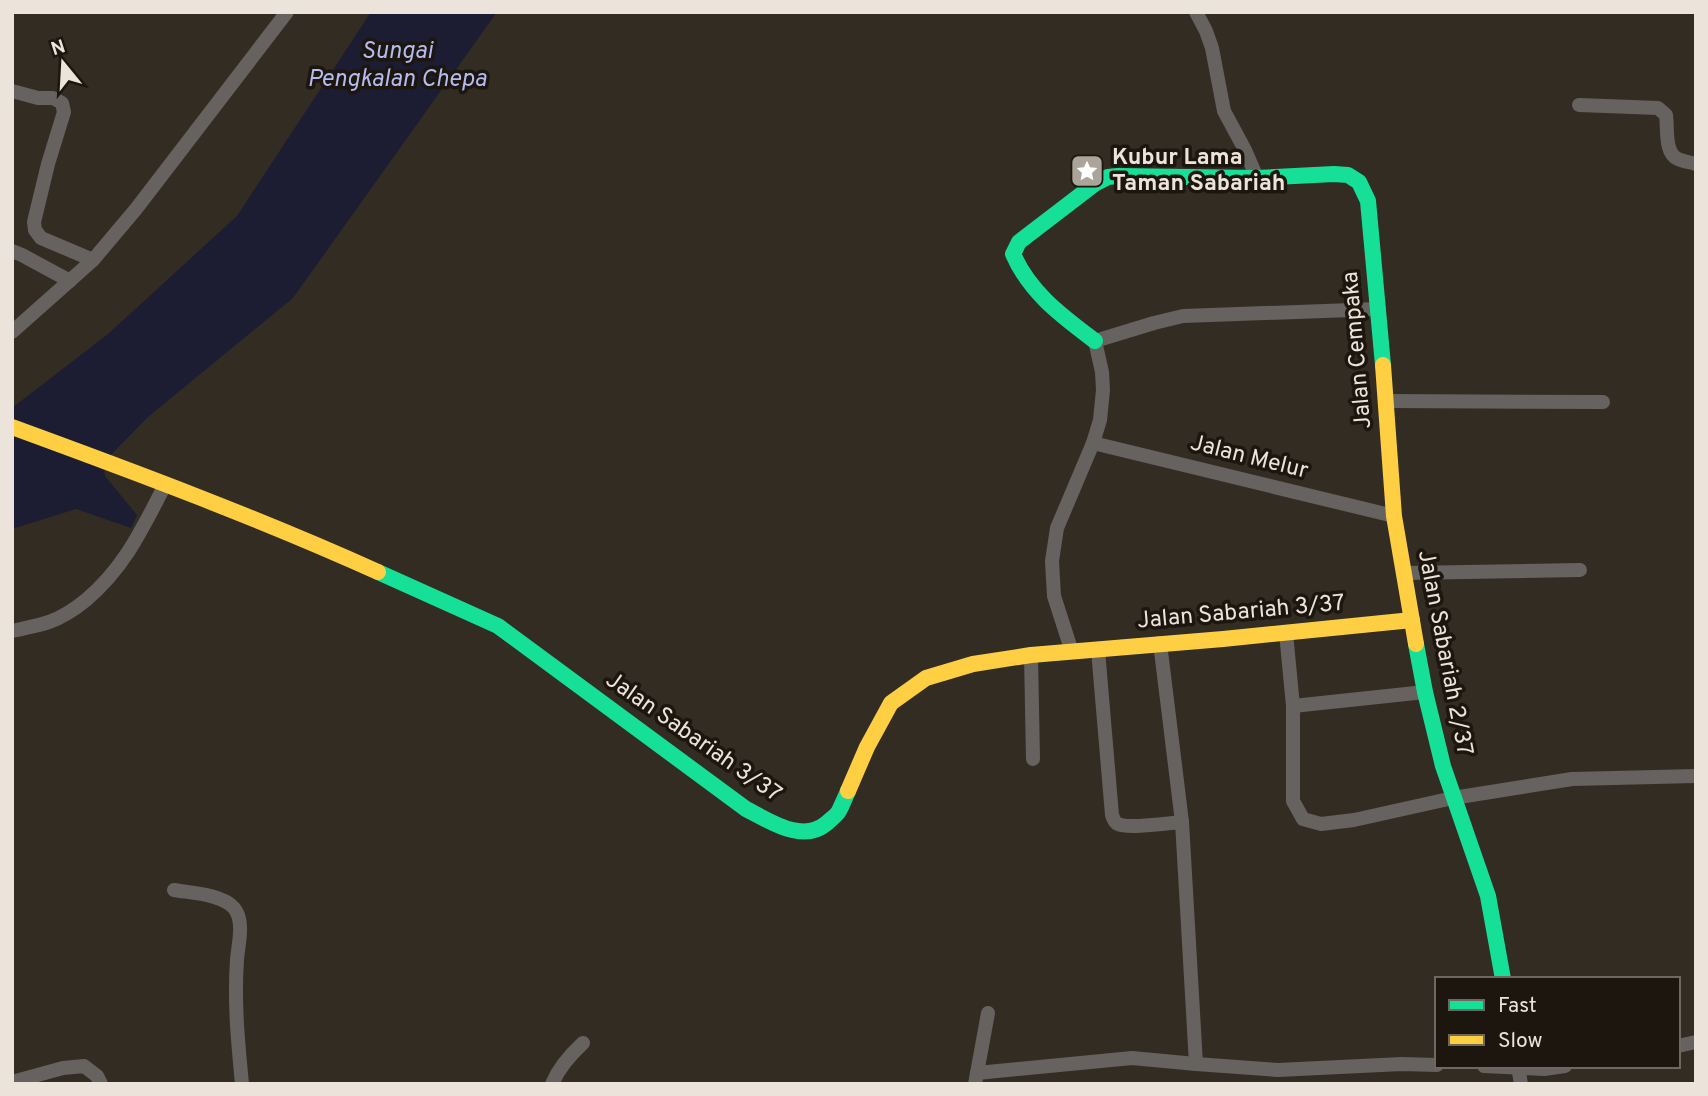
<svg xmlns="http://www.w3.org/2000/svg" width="1708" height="1096" font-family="Overpass,sans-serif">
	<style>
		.water { fill: #1c1d33 }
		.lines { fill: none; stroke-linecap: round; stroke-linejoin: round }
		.street { stroke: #65625f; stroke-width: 14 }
		.fast { stroke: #16e098; stroke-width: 16 }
		.slow { stroke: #ffcf43; stroke-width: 16 }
		.labels { text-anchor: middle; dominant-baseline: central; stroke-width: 7; stroke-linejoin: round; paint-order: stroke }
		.poi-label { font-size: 23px; font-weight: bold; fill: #ece4da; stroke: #1c160f; text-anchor: start }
		.street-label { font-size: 23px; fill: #ece4da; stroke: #1c160f }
		.water-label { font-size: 24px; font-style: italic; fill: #b3bbf1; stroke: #1c160f }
	</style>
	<rect width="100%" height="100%" fill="#332c23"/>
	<!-- water -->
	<path class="water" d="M371 12H497L293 298 148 417 103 463 105 476 137 515 131 528 76 509 12 529V408L108 334 237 216Z"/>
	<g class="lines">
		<!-- street -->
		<g class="street">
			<path d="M1196 12 1206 31 1212 48 1224 111 1245 150 1257 178"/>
			<path d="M12 91 38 98H53L62 103 64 112 48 164 34 222 35 230 41 238 93 260"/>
			<path d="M1579 105 1658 108 1666 115C1668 128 1664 153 1678 159 1684 162 1690 162 1696 164"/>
			<path d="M12 251 22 255 70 281"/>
			<path d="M12 332 93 260 136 209 287 12"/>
			<path d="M1386 401 1603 402"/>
			<path d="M1093 443 1394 516"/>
			<path d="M1405 573 1580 570"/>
			<path d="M12 631C24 628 37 626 49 622 63 617 75 609 86 600 125 567 142 529 165 485"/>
			<path d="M1286 633 1293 706V801L1303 819 1321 824 1354 820 1453 798 1572 779 1696 776"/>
			<path d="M1098 650 1112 815C1114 820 1114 822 1118 824 1128 829 1169 823 1182 822L1160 643"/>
			<path d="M1072 652 1054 596 1052 561 1057 528 1093 443 1100 420 1103 390 1102 372 1095 341 1154 323 1183 316 1379 309"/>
			<path d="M1031 655 1033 759"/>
			<path d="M1293 706 1425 692"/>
			<path d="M1182 822 1196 1064"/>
			<path d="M174 890C191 893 222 894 234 908 245 921 238 945 237 960 234 1001 238 1043 242 1084"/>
			<path d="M1678 1046 1696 1042"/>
			<path d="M1484 1066 1544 1069 1565 1066"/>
			<path d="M1518 1066 1521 1084"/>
			<path d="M977 1073 1132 1058 1196 1064 1278 1070 1402 1064 1437 1065"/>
			<path d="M12 1082 63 1068 84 1066 97 1076 101 1084"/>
			<path d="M552 1084C559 1067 570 1055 583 1043"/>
			<path d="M975 1084 988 1013"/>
		</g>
		<!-- fast -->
		<g class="fast">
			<path d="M1095 341C1062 316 1030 293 1013 254L1019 242 1096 183 1108 177 1118 176 1257 178 1334 174 1348 175 1359 182 1368 201 1383 365"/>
			<path d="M378 572 498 626 746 809C770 821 802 844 827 823 831 819 836 816 839 811 842 805 845 798 848 791"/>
			<path d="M1416 644 1425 692 1443 766 1488 896 1503 979"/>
		</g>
		<!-- slow -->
		<g class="slow">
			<path d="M1383 365 1394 516 1416 644"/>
			<path d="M12 427C135 472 258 518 378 572"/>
			<path d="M848 791 867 747 891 703 926 678 973 664 1031 655 1223 639 1412 620"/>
		</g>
	</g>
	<!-- icons -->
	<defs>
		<symbol id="sight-square" viewBox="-11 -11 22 22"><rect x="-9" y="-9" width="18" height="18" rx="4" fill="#aba49a" stroke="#1c160f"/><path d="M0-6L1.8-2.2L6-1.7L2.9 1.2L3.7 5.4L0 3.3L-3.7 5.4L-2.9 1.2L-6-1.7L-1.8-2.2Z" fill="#fff"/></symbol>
	</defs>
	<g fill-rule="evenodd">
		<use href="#sight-square" x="1068" y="152" width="38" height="38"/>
	</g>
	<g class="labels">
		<!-- poi labels -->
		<g class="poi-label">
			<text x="1112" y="158">Kubur Lama<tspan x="1112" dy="26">Taman Sabariah</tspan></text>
		</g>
		<!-- street labels -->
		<g class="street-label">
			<text transform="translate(1358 350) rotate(-95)">Jalan Cempaka</text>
			<text transform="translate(1249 458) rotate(14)">Jalan Melur</text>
			<text transform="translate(1241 613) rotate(-5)">Jalan Sabariah 3/37</text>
			<text transform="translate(1444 653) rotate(79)">Jalan Sabariah 2/37</text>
			<text transform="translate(693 738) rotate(35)">Jalan Sabariah 3/37</text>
		</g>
		<!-- water labels -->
		<g class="water-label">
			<text x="397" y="52">Sungai<tspan x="397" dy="28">Pengkalan Chepa</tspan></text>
		</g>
	</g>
	<!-- border -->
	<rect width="1708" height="1096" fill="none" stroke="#ece4da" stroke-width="28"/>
	<!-- legend -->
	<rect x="1435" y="977" width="245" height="91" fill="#1c160f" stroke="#6f6860" stroke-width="2"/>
	<rect x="1449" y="1000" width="35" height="10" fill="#16e098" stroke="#6f6860" stroke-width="2"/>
	<text x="1498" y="1012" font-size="21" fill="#ece4da">Fast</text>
	<rect x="1449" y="1035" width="35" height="10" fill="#ffcf43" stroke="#6f6860" stroke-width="2"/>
	<text x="1498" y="1047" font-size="21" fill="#ece4da">Slow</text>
	<!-- north arrow -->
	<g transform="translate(63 63) rotate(342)" stroke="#1c160f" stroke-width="5" paint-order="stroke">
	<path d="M0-5L12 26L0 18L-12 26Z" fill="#ece4da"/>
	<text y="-10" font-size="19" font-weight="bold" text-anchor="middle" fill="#ece4da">N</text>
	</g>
</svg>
